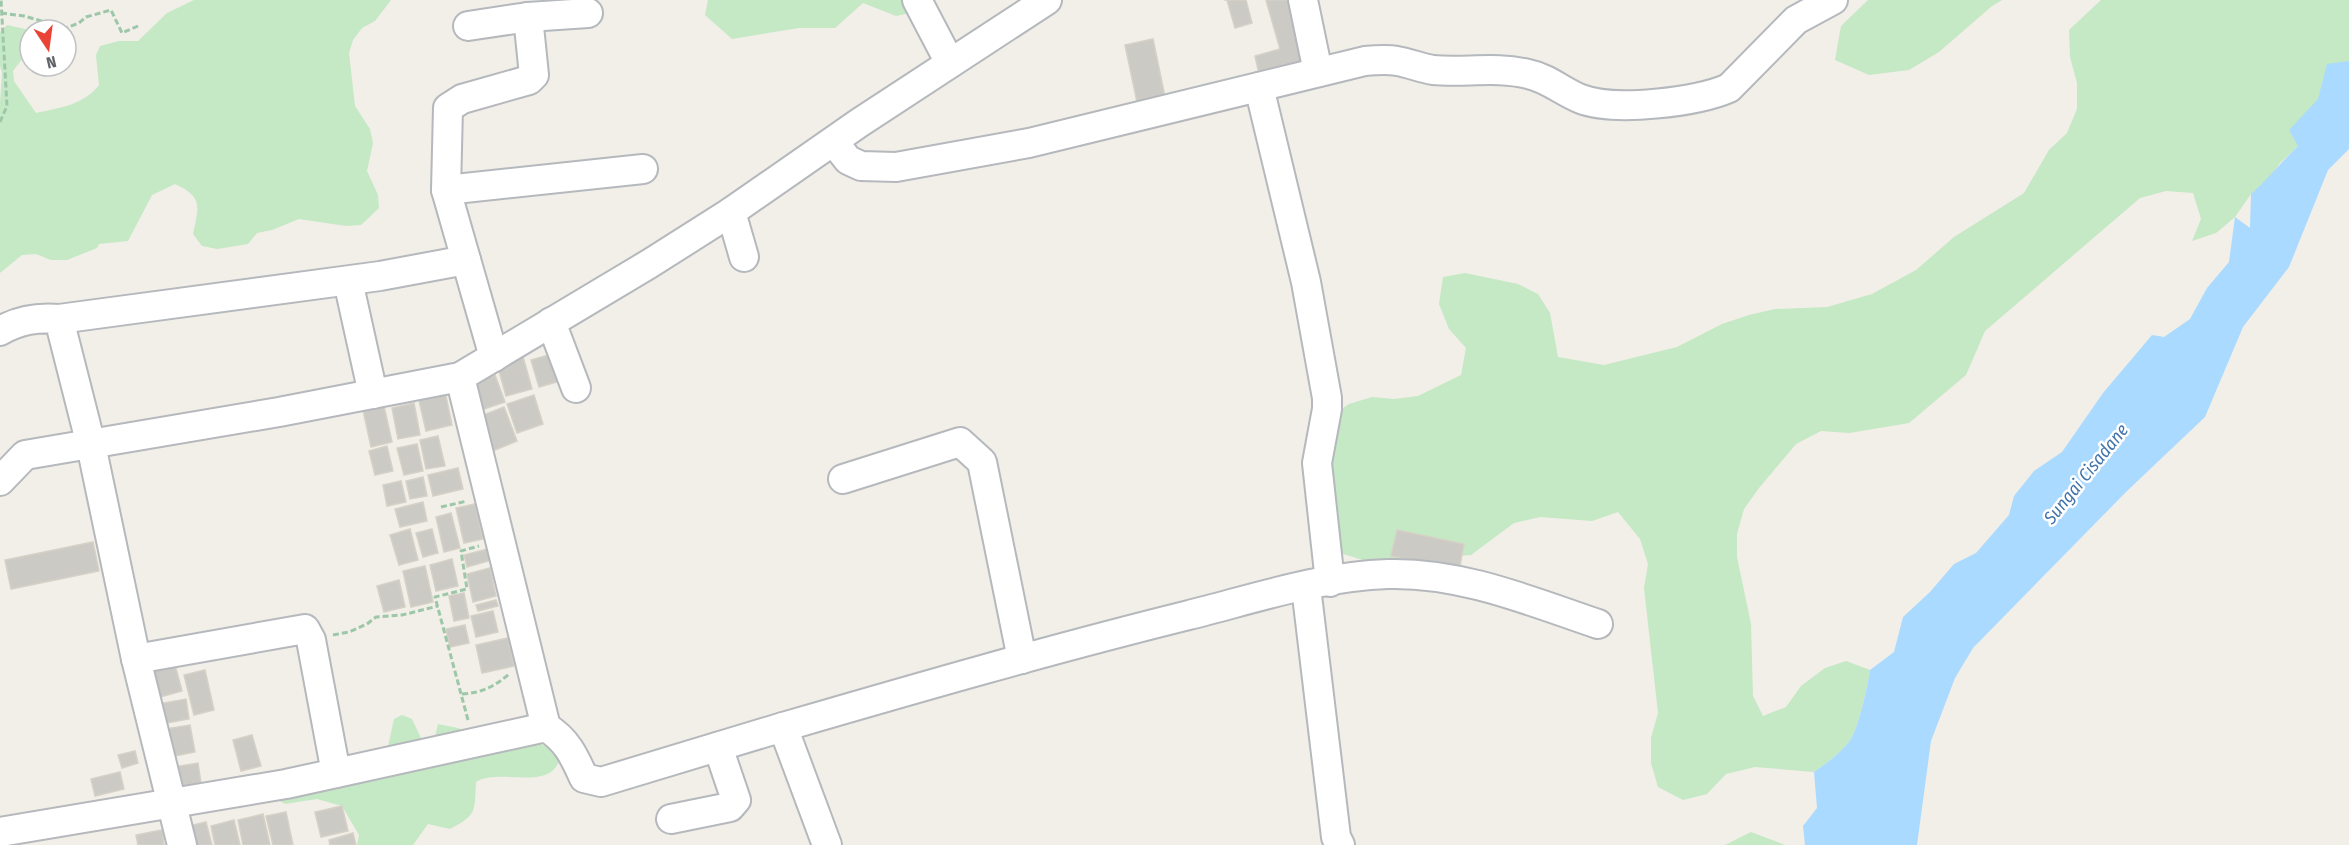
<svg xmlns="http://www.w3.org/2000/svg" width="2349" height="845" font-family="'Fira Sans Condensed',sans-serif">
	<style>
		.green { fill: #c5e8c5 }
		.water { fill: #aadaff }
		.building { fill: #cccac5; stroke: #d6d1c6; stroke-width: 1.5 }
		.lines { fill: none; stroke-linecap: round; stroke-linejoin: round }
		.minor-casing { stroke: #b5b8bc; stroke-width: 32 }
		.path { stroke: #9cc7a9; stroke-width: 3; stroke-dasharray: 6 3; stroke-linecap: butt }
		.minor { stroke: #fff; stroke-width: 28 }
		.labels { text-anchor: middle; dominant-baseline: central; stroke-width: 5; stroke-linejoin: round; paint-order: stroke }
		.water-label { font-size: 18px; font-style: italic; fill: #4174aa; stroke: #fff }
	</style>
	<rect width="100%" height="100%" fill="#f1efe8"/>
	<!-- green -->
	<g class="green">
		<path d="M194 0H391L375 21 362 28 353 40 349 53 355 106 370 129 373 143 367 171 378 195 379 208 361 225 346 226 299 219 272 230 257 233 248 244 217 249 202 246 193 234C199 206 203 197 175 184L152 195 128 241 99 244 97 248 67 260H51L36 254 22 255 0 273V102L2 73 0 66V32L7 25 25 29 30 34V53L26 54 13 71 14 81 36 113C59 108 84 105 99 85L96 55 100 46 119 41H138L167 13Z"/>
		<path d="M708 0H935L932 8 896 16 863 3 835 28H799L732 39 705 15Z"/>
		<path d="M1868 0H2002L1992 6 1939 52 1909 70 1869 75 1835 60 1841 26Z"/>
		<path d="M2101 0H2349V64L2298 146 2280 163 2269 179 2251 194 2235 217 2216 233 2192 241 2201 219 2193 193 2166 191 2140 198 1985 331 1966 375 1909 423 1849 433 1821 431 1796 444 1759 488 1744 509 1737 534V557L1751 624 1753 696 1763 716 1786 707 1801 686 1825 668 1846 661 1870 670C1868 685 1858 731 1849 742 1839 754 1827 763 1814 772L1755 767 1726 774 1707 794 1683 800 1658 787 1651 763V738L1658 713 1644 588 1648 564 1640 539 1618 512 1592 521 1540 517 1514 523 1471 555 1416 559 1391 565 1366 561 1340 553 1304 458 1307 432 1349 404 1372 397 1394 399 1418 396 1461 375 1466 348 1449 329 1439 304 1443 277 1465 273 1518 284 1538 294 1550 313 1558 357 1604 365 1677 347 1722 324 1749 315 1775 309 1827 307 1872 294 1916 270 1954 237 2024 193 2049 150 2067 133 2077 109V83L2070 57 2069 30Z"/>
		<path d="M402 715 412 719 428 753 433 745 438 724 458 728 484 740 523 738 554 749 560 758C551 793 500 767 476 782 474 812 478 814 450 829L428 824 413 845H357L359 835 342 806 317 799 285 804 266 793 385 760 394 719Z"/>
		<path d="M1751 832 1785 845H1725Z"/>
	</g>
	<!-- water -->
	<path class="water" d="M2349 61V149L2328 170 2289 267 2243 327 2205 417 2126 492 1973 648 1955 678 1931 741 1917 845H1805L1803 826 1817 808 1814 772C1827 763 1839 754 1849 742 1858 731 1868 685 1870 670L1894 652 1903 617 1930 592 1954 564 1976 553 2009 515 2014 496 2034 471 2062 452 2103 393 2152 335 2164 337 2190 319 2207 288 2229 262 2235 217 2250 228 2251 194C2268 179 2281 162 2298 146L2289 130 2318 99 2327 64Z"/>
	<!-- building -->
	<g class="building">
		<path d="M1224 0H1246L1252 23 1235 28 1227 0Z"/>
		<path d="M1266 0H1294L1310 60 1259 74 1255 56 1280 49Z"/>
		<path d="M1153 39 1165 97 1137 102 1125 45Z"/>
		<path d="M522 353 532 389 506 396 496 360Z"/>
		<path d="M556 353 564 380 539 387 531 360Z"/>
		<path d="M495 375 505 402 478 411 468 385Z"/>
		<path d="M444 387 452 425 426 431 417 392Z"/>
		<path d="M534 395 543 424 517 433 507 404Z"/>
		<path d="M414 403 420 435 398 439 392 408Z"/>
		<path d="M384 406 392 442 371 447 363 410Z"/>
		<path d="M504 407 517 441 490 452 476 418Z"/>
		<path d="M438 436 445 466 426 469 420 440Z"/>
		<path d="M417 444 423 471 404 475 397 448Z"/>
		<path d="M387 446 393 471 375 475 369 451Z"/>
		<path d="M458 468 463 489 433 496 428 475Z"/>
		<path d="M423 477 427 496 410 499 406 481Z"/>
		<path d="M401 481 406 502 387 506 383 485Z"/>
		<path d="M423 502 427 521 400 527 395 509Z"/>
		<path d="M475 504 483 539 464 543 456 508Z"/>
		<path d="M451 513 460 548 444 552 436 517Z"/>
		<path d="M410 529 418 560 399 565 390 535Z"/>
		<path d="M432 529 438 553 423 557 416 533Z"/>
		<path d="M1397 530 1464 544 1459 571 1391 556Z"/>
		<path d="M93 542 99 571 11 589 5 560Z"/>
		<path d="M492 548 495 559 467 567 464 555Z"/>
		<path d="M452 559 458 586 436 591 430 565Z"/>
		<path d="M425 566 433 602 411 607 403 571Z"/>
		<path d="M490 568 496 596 473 602 467 574Z"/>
		<path d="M399 580 405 607 384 612 377 586Z"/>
		<path d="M464 593 469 618 454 621 449 596Z"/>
		<path d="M496 600 498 606 478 611 476 605Z"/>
		<path d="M493 611 498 632 476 637 471 616Z"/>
		<path d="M465 625 469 643 450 647 446 629Z"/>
		<path d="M508 638 514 666 482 673 476 645Z"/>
		<path d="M174 661 182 691 153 699 144 669Z"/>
		<path d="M205 670 214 710 194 715 184 675Z"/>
		<path d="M186 699 189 719 156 725 152 705Z"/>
		<path d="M190 725 195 752 169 757 165 729Z"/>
		<path d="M252 735 261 766 241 771 233 740Z"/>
		<path d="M135 751 138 763 122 768 118 755Z"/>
		<path d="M198 763 201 783 171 788 167 768Z"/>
		<path d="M120 772 124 789 95 796 91 779Z"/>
		<path d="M342 806 348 831 321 837 315 812Z"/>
		<path d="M286 812 293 845H273L266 816Z"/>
		<path d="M263 814 270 845H243L238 820Z"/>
		<path d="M234 820 240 845H215L211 826Z"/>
		<path d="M206 822 212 845H185L181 828Z"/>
		<path d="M162 830 164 845H138L136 835Z"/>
		<path d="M353 833 356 845H330L329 840Z"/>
	</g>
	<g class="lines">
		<defs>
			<g id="minor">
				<path d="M917 0 950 63"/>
				<path d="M1303 0 1318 72"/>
				<path d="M468 26 528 17 588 13"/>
				<path d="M1259 87 1306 282 1327 398V409L1317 463 1330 582"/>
				<path d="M834 142 848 160 861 166 896 167 1029 143 1365 61C1376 60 1387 59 1397 61 1409 63 1421 68 1433 70 1464 73 1497 66 1528 74 1548 78 1563 92 1581 99 1615 112 1697 102 1729 88L1796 20 1833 0"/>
				<path d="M446 190 643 169"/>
				<path d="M731 212 744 257"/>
				<path d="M348 281 373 394"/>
				<path d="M59 319 380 276 466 260"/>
				<path d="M551 322 576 388"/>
				<path d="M0 331C19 320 37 317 59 319L91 445 136 659 182 845"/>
				<path d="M494 357 446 190 448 108 462 99 529 80 534 75 528 17"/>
				<path d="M460 377 546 727"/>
				<path d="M843 479 960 442 982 462 1022 659"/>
				<path d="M0 481 25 455 279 412 460 377 649 264 731 212 859 123 1047 0"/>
				<path d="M1306 587 1336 837 1340 845"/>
				<path d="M136 659 305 629 311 640 336 773"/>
				<path d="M783 727C917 688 1052 649 1189 615 1253 599 1321 576 1388 574 1461 572 1530 601 1598 624"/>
				<path d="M671 819 730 807 736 800 718 747"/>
				<path d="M0 832 286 784 546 727C567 740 574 756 584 778L601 782 783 727 827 845"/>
			</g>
		</defs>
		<!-- minor casing -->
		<use href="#minor" class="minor-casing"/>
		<!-- path -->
		<g class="path">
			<path d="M1 13 24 16 66 28 79 23 86 17 111 10 122 33 138 26"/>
			<path d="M0 122 7 106 1 0"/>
			<path d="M441 507 467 501"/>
			<path d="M333 635 349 632 367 624 376 617 402 615 438 606"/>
			<path d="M462 694C481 693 494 687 509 674"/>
			<path d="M468 720 435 597 467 589 461 551 479 546"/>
		</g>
		<!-- minor -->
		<use href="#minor" class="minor"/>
	</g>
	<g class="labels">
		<!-- water labels -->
		<g class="water-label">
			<text transform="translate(2086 474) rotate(-51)">Sungai Cisadane</text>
		</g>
	</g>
	<!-- north arrow -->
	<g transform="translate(48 48) rotate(167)"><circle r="28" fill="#ffffff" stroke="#bfc1c3" stroke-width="1.5"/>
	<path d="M0-4.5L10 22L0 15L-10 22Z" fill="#ea4335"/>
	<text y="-9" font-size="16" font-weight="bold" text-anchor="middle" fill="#5f6368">N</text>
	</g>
</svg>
